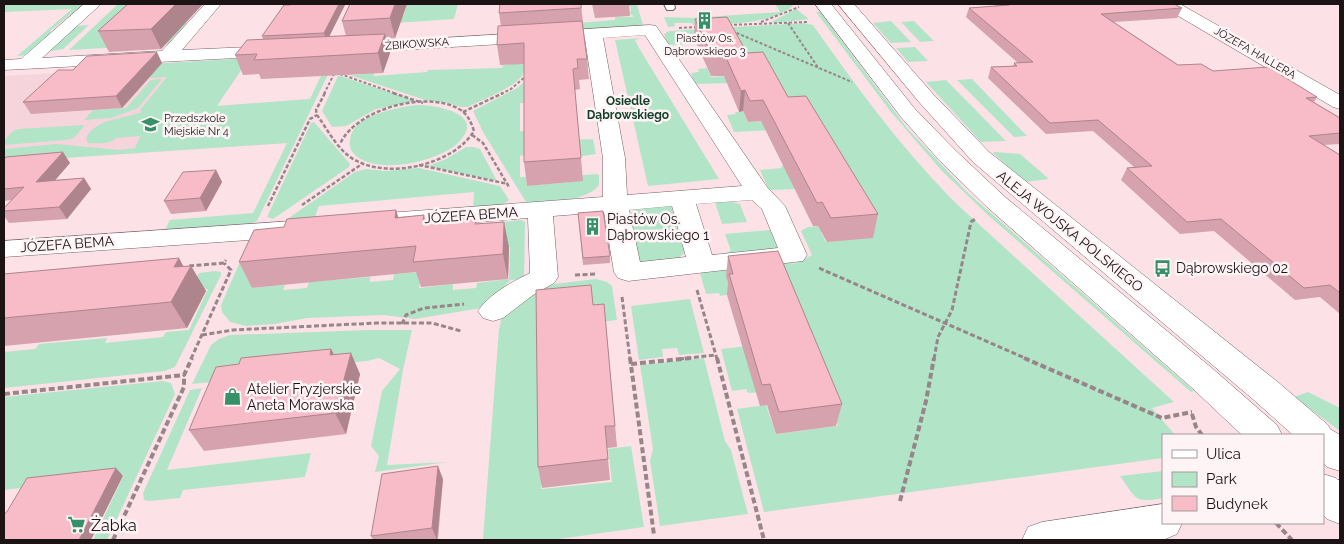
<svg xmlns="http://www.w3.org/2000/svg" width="1344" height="544" font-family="Raleway,sans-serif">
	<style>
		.built { fill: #f6d4db }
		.green { fill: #b2e4c8 }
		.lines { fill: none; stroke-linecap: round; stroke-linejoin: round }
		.lane-casing { stroke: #765f64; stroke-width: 2 }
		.street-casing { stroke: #765f64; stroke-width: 1 }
		.secondary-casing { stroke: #765f64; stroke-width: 1 }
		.path-far3 { stroke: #978589; stroke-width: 2; stroke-dasharray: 3 2; stroke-linecap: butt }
		.path-far2 { stroke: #978589; stroke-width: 2.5; stroke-dasharray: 4 2; stroke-linecap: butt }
		.path-far1 { stroke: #978589; stroke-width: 3; stroke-dasharray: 5 2.5; stroke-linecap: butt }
		.path { stroke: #978589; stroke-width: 4; stroke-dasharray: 6 3; stroke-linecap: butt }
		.lane { fill: #fff; fill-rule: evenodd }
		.street { fill: #fff; fill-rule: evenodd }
		.secondary { fill: #fff; fill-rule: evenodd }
		.wall { fill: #d5a2ad }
		.shaded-wall { fill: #ae848d }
		.building { fill: #f8bcc9; stroke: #ae848d }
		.labels { text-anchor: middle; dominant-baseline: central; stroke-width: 5; stroke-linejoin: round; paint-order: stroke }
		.far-poi-label { font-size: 11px; fill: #1b1314; stroke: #fef4f6 }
		.far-street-label { font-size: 11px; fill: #1b1314; stroke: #fef4f6 }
		.far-neighbourhood-label { font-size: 12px; font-weight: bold; fill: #123e2a; stroke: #fef4f6 }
		.street-label { font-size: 14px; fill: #1b1314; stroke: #fef4f6 }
		.poi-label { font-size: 14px; fill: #1b1314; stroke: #fef4f6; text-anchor: start }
		.near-poi-label { font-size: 16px; fill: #1b1314; stroke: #fef4f6; text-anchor: start }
	</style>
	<rect width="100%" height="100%" fill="#fce2e7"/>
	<!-- built -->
	<path class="built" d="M248 61 216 106 309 99 288 143 4 162V76Z"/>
	<!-- green -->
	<g class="green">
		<path d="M4 4H83L50 31 53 33 27 55 17 56 72 9 4 12Z"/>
		<path d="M118 4H154L178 23H189L171 43 161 45 69 50Z"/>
		<path d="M407 4H458L454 19 350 26 372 17 404 15Z"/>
		<path d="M775 4H791L793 6C765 27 726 23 693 25L692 23H674L675 26 668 27 664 17 693 18 780 12Z"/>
		<path d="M629 5H637L644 28 510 36 578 23 615 20V17H632L634 16 630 14 631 8Z"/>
		<path d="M796 9 809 19 776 23 771 22Z"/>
		<path d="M816 12H820L907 128 968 193 1194 391 1191 392 989 216 942 171 891 112Z"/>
		<path d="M891 21 911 42 891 43 873 23Z"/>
		<path d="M914 21 934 41 920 42 901 22Z"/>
		<path d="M804 23 813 25C859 90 903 151 960 207L1174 402 1152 408 1175 435H1163V458L764 512 737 409 766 405 776 434 838 426 776 271 726 276 732 294 720 296 719 293 706 294 700 273 704 267 787 262 794 264 812 255 801 231 808 227 818 226 826 242 873 237 868 227 694 37 697 44 668 45 664 34 669 31Z"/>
		<path d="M89 25 63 49 46 52 74 26Z"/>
		<path d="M641 38 635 40 639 48 719 179 648 186 615 40Z"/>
		<path d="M525 41C525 50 526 63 524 72 520 86 481 100 468 107H461L448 103 425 100 340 72 352 75 374 73V76L427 72 428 70 502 68 503 65 515 64Z"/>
		<path d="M915 47 928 61 908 62 896 48Z"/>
		<path d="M249 58 217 106 310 99 327 63 335 60 257 221 242 227 163 233 170 220 253 213 287 143 4 162V149L57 144 119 150 135 148 140 136 116 138C109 145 97 143 88 143L86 138C96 118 124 119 142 112L140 110 167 77 150 78 135 65Z"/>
		<path d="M586 58 591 59 590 67 525 103H520V131H524L525 155 520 156V177H526L527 186 571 182V176L596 174 599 175V185C588 201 544 205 526 202L483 132 473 111 517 88 528 79Z"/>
		<path d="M707 68 711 77 727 76 730 83 695 84 691 73 699 72 698 69Z"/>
		<path d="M338 76H340L416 101 376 109 346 126 332 127 322 111Z"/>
		<path d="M162 79 138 108 111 118 84 120 93 110 126 108 151 80Z"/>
		<path d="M972 79 1027 136 1014 137 957 80Z"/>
		<path d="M946 80 1006 141 981 142 926 82Z"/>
		<path d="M418 105C437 105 488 114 458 143 438 162 375 176 354 154 350 149 349 145 350 139 353 115 398 107 418 105Z"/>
		<path d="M735 112H743L748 122 766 121 771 130 734 132 727 115 736 114Z"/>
		<path d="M314 122 350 164 349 167 273 219 267 217 311 123Z"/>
		<path d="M83 125 84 126 74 138 66 140 4 145V141L13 131 19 129Z"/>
		<path d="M593 139 596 154 570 158 569 140Z"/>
		<path d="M466 147H474L480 149 497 181 428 166 446 159Z"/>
		<path d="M994 152 1020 154 1049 179 1025 182 993 153Z"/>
		<path d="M788 165 800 189 769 190 760 170 782 168 781 166Z"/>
		<path d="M419 168 500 186 509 200 501 206 473 208 474 192 319 206 313 222 287 224 286 220 355 172 366 169 385 171Z"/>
		<path d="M727 201 740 204 747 222 722 224 715 202Z"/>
		<path d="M671 206 685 252 677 260 639 266 629 214 637 208Z"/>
		<path d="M521 220 525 222 524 279 510 280 487 307 415 319 384 315 308 318 274 324 246 326 230 322 222 312 221 305 246 248 265 254 251 288 285 285 283 290 307 288 309 282 370 277V282L393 280 394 274 422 272 419 288 453 284V290L476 288 477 283 509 279 510 247 482 249 484 224Z"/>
		<path d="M770 230 779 252 726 258 725 253 731 251 725 234Z"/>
		<path d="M215 271 221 272V275L175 367 165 371 4 388V352L35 349 39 344 107 338 105 343 163 337 166 332 189 330 208 289 193 290 194 283 199 273Z"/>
		<path d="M596 279 607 282 612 286 617 320 602 322 538 314 541 489 612 482 608 449 631 446 644 527 552 540H483L499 329 502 317 541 288 554 284Z"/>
		<path d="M690 299 704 353 679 355 677 348 662 349 663 357 639 360 631 306Z"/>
		<path d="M369 330H412L403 370 387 465 448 462 375 472 379 456 371 446 382 391 400 369 379 358 367 361 232 375 230 380 192 384 211 345 219 339 230 335Z"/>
		<path d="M748 346 762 392 748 393 746 389 732 391 721 349Z"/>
		<path d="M704 358 725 441 731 450 748 514 660 526 650 461 653 449 640 365Z"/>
		<path d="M163 381 171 383 175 394 107 540H93L124 475 4 490V397Z"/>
		<path d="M202 388 167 470 311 453 305 477 183 490 180 498 149 501 144 500 143 493 190 390Z"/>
		<path d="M1308 392 1340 408V431L1294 397Z"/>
		<path d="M1163 471V498C1134 504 1136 498 1120 476Z"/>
	</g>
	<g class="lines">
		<defs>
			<path id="lane" d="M664 4H674L675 8 673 10H667Z"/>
			<g id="street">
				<path d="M84 4H101L42 58 162 51 205 4H221L182 50 274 46 280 47 283 51 280 55 274 56 4 70V60L21 59Z"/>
				<path d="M1161 4H1180L1340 95V109L1333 107 1163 7Z"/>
				<path d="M650 25 656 26 767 187 785 206 807 255 803 261 628 281 618 278 614 272 604 212 553 216 558 277 554 283 533 295 503 318 493 321 483 318 478 311C489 294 512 282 530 273L528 218 387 229 378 226 374 221 378 216 387 213 603 197V158L585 39 352 53 346 52 343 48 346 44ZM645 35 742 186 627 195 625 158 603 38ZM752 200 762 209 778 248 712 255 696 204ZM672 206 686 257 640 262 629 210Z"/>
				<path d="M292 221 301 223 305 229 301 235 292 237 4 257V241Z"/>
				<path d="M1340 480V512L1323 515V481Z"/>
				<path d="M1163 504V523H1182L1177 534 1163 540H1022L1028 527 1042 522Z"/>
			</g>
			<g id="secondary">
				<path d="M815 4H831L915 109 955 150 1005 197 1213 369 1277 425 1282 435H1242L1191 387 987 207 939 160 901 117Z"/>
				<path d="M838 4H854L933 94 989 152 1279 383 1328 425 1330 429 1340 435V471L1327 467 1323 462V435H1293L1255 401 973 162 919 102Z"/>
				<path d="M1323 474 1336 478 1340 482V524L1327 519 1323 515Z"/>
			</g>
		</defs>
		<!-- lane casing -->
		<use href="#lane" class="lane-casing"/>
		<!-- street casing -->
		<use href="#street" class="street-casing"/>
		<!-- secondary casing -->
		<use href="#secondary" class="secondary-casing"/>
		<!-- path-far3 -->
		<g class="path-far3">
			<path d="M761 22 799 7"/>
			<path d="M788 23 819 69"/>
			<path d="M729 25 807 22"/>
			<path d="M679 28 698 27"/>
			<path d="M732 31 852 82"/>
			<path d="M340 74 397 94"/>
			<path d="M324 94 335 72"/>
			<path d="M501 94 511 89 526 76"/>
		</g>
		<!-- path-far2 -->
		<g class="path-far2">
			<path d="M325 93 316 110 317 115C328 130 339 153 357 161 391 179 454 164 474 131 471 122 468 114 459 109 426 90 356 109 340 144"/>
			<path d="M393 93 423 103"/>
			<path d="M463 112 503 93"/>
			<path d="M472 135 483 143 509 187"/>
			<path d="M419 165 508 184"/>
			<path d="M302 205 362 164"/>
			<path d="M268 206 310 119 317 115"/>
		</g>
		<!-- path-far1 -->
		<g class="path-far1">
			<path d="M189 266 224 263 226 260"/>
			<path d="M819 268 1027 359"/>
			<path d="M575 275 596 274"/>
			<path d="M697 290 717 359"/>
			<path d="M622 297 630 359"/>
			<path d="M402 324 406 315 424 308 464 304"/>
			<path d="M202 335 233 330 377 323H432L461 331"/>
			<path d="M191 359 231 270 224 263"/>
			<path d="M679 359 716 355"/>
			<path d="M934 359 938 337 952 310 971 222 975 219"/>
		</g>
		<!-- path -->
		<g class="path">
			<path d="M630 358 654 535"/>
			<path d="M717 358 764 540"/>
			<path d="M1024 358 1162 418 1192 412"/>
			<path d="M631 364 691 358"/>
			<path d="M4 394 184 375 192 358"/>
			<path d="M1192 414 1196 427 1202 435"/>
			<path d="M900 501 926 401 934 358"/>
			<path d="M1276 523 1292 540"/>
			<path d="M113 540 184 387V375"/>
		</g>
		<!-- lane -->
		<use href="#lane" class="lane"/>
		<!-- street -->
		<use href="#street" class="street"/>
		<!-- secondary -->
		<use href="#secondary" class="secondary"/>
	</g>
	<!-- wall -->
	<g class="wall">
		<path d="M128 4H203L161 49 109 52 98 31Z"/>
		<path d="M291 4H344L345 5 329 36H346L342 21 350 4H407L395 38 386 39 390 53 383 73 261 79 259 74 243 75 235 55 263 39 262 36Z"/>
		<path d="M581 4 589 79 579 80 580 89 575 90 583 181 527 186 524 162V64L500 65 497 45 501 26 499 13Z"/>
		<path d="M592 4H629L630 16 595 18Z"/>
		<path d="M993 4H1174L1182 8 1177 18 1114 22 1178 65 1213 71 1317 97 1314 102 1340 118V144L1324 145 1340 155V314L1320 297 1295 300 1214 231 1180 234 1121 180 1127 168 1134 167 1093 131 1046 134 988 78 991 67 1013 66 1014 63H1018L966 17 969 8 996 6Z"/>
		<path d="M695 19 747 53 788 97 878 214 873 238 827 242 818 226H813L761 121 748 122 743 111 739 112 724 76H711L694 38Z"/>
		<path d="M162 63 122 108 31 114 23 102 73 70Z"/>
		<path d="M4 159 70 163 55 180 84 178 91 189 67 219 9 223 4 216V208L12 200 4 201Z"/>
		<path d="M216 170 222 182 206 211 171 214 164 201Z"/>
		<path d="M578 213 610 256V263L583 265Z"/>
		<path d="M424 215 426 221 478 224 509 247 508 279 421 287 416 272 252 288 239 262 399 217Z"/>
		<path d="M728 256 842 404 836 426 776 434 767 405 760 406 727 295 728 282 726 277Z"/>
		<path d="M191 266 206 291 187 328 4 346V274Z"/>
		<path d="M604 304 617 447 607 448 610 480 542 488 538 467 593 305Z"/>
		<path d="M331 349 334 354 360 374 346 434 204 451 189 430 239 364Z"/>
		<path d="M443 479 438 540H373L371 536Z"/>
	</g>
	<!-- shaded-wall -->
	<g class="shaded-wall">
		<path d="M176 4H203L161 49 151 29Z"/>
		<path d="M339 4H344L345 5 327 41 324 33Z"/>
		<path d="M395 4H407L395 38 390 18Z"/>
		<path d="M385 34 390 53 383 73 378 53Z"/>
		<path d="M157 52 162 63 122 108 116 96Z"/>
		<path d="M745 90 743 111 739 112 741 91Z"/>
		<path d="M63 152 70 163 44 193 36 182Z"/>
		<path d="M216 170 222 182 206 211 200 198Z"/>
		<path d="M84 178 91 189 67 219 59 207Z"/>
		<path d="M396 210 404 235 395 218Z"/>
		<path d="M504 222 509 247 508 279 503 254Z"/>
		<path d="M179 258 187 273 191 266 206 291 187 328 171 302 174 267Z"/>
		<path d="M331 349 341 370 330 355Z"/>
		<path d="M351 353 360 374 346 434 335 413Z"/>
		<path d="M438 466 443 479 437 540 432 528Z"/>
		<path d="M116 468 123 476 91 540H79Z"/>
	</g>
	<!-- building -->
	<g class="building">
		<path d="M128 4H176L151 29 98 31Z"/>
		<path d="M291 4H339L324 33 262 36 284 5H290Z"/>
		<path d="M350 4H395L390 18 342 21Z"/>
		<path d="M500 4H581V8L499 13Z"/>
		<path d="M1007 4H1174L1182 8 1101 14 1178 65 1201 64 1213 71 1268 67 1317 97 1306 98 1340 118V133L1309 136 1340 155V293L1330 285 1304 288 1221 219 1187 222 1127 168 1152 166 1098 120 1050 123 991 67 1017 66 1014 63 1033 62 969 8 1009 5Z"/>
		<path d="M727 17 747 53 763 52 788 97 806 96 878 214 831 218 822 202 817 203 763 100 750 101 745 90 741 91 725 55 712 56 695 19Z"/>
		<path d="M582 21 587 59H577L578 68 573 69 581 158 524 162V43L497 45 498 26Z"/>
		<path d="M385 34 378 53 254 60 257 54 235 55 247 40Z"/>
		<path d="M157 52 116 96 23 102 58 70H73L87 56Z"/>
		<path d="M63 152 36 182 84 178 59 207 4 211V208L24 187 4 189V159L6 157Z"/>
		<path d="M216 170 200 198 164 201 183 172Z"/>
		<path d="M396 210 395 218 424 215 423 221 476 217 475 224 504 222 503 254 413 262 416 246 239 262 254 230 284 227 287 219Z"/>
		<path d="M603 211 610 256 583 258 578 213Z"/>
		<path d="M778 251 842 404 779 412 770 384 762 385 729 274H733L728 256Z"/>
		<path d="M179 258 174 267 191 266 171 302 4 318V274Z"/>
		<path d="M591 285 593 305 604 304 615 426H605L608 459 538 467 536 290Z"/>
		<path d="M331 349 330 355 351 353 335 413 189 430 216 367 239 364 241 358Z"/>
		<path d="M438 466 432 528 371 536 382 474Z"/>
		<path d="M116 468 79 540H4V515L8 510 27 478Z"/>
	</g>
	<!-- icons -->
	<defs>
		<symbol id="building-bare" viewBox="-9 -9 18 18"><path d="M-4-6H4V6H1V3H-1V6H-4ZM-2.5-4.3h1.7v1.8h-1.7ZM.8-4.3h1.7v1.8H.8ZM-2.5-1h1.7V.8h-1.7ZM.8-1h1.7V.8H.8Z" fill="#379168" stroke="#fef4f6" stroke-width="2.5" paint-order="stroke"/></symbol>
		<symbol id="school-bare" viewBox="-9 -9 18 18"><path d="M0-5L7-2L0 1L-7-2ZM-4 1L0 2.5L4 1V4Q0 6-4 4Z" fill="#379168" stroke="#fef4f6" stroke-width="2.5" paint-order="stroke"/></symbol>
		<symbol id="bus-bare" viewBox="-9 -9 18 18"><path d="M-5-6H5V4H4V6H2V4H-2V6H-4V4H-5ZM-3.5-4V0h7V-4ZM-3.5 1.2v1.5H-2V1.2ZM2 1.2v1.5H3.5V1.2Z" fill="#379168" stroke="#fef4f6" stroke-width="2.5" paint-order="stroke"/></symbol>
		<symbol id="shop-bare" viewBox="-9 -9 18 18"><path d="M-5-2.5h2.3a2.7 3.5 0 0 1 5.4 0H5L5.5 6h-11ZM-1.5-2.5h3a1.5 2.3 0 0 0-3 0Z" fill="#379168" stroke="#fef4f6" stroke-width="2.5" paint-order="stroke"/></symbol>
		<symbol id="supermarket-bare" viewBox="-9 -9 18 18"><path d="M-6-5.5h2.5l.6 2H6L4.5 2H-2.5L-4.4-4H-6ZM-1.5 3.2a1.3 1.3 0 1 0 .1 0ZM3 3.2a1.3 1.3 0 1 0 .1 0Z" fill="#379168" stroke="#fef4f6" stroke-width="2.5" paint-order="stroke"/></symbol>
	</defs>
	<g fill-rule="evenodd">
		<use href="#building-bare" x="692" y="8" width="25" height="25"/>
		<use href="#school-bare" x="138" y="112" width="25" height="25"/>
		<use href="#building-bare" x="580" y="214" width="25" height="25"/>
		<use href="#bus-bare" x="1150" y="256" width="25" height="25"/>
		<use href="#shop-bare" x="220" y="384" width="25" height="25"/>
		<use href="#supermarket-bare" x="64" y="512" width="25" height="25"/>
	</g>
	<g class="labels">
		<!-- far-poi labels -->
		<g class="far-poi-label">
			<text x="705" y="38">Piastów Os.<tspan x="705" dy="13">Dąbrowskiego 3</tspan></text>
			<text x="164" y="118" text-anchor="start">Przedszkole<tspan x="164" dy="13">Miejskie Nr 4</tspan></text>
		</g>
		<!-- far-street labels -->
		<g class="far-street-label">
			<text transform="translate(417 44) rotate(-4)">ŻBIKOWSKA</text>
			<text transform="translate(1255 53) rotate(30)">JÓZEFA HALLERA</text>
		</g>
		<!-- far-neighbourhood labels -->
		<g class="far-neighbourhood-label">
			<text x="628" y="101">Osiedle<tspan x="628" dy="14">Dąbrowskiego</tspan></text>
		</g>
		<!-- street labels -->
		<g class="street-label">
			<text transform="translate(471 215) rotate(-4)">JÓZEFA BEMA</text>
			<text transform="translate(1070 231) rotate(39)">ALEJA WOJSKA POLSKIEGO</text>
			<text transform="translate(67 244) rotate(-4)">JÓZEFA BEMA</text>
		</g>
		<!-- poi labels -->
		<g class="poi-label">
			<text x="607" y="219">Piastów Os.<tspan x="607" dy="16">Dąbrowskiego 1</tspan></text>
			<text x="1176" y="268">Dąbrowskiego 02</text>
			<text x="247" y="389">Atelier Fryzjerskie<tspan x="247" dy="16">Aneta Morawska</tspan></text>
		</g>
		<!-- near-poi labels -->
		<g class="near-poi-label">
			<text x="91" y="525">Żabka</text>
		</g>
	</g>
	<!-- border -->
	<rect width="1344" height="544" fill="none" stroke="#1b1314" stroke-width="10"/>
	<!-- legend -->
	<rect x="1162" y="434" width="162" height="90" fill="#fef4f6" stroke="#a39a9c"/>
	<rect x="1172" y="450" width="25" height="8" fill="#ffffff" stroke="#a39a9c"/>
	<text x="1206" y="459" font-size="15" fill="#1b1314">Ulica</text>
	<rect x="1172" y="472" width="25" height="15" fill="#b2e4c8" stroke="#a39a9c"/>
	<text x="1206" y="484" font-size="15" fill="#1b1314">Park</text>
	<rect x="1172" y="496" width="25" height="15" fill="#f8bcc9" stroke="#a39a9c"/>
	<text x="1206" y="509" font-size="15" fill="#1b1314">Budynek</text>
</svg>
